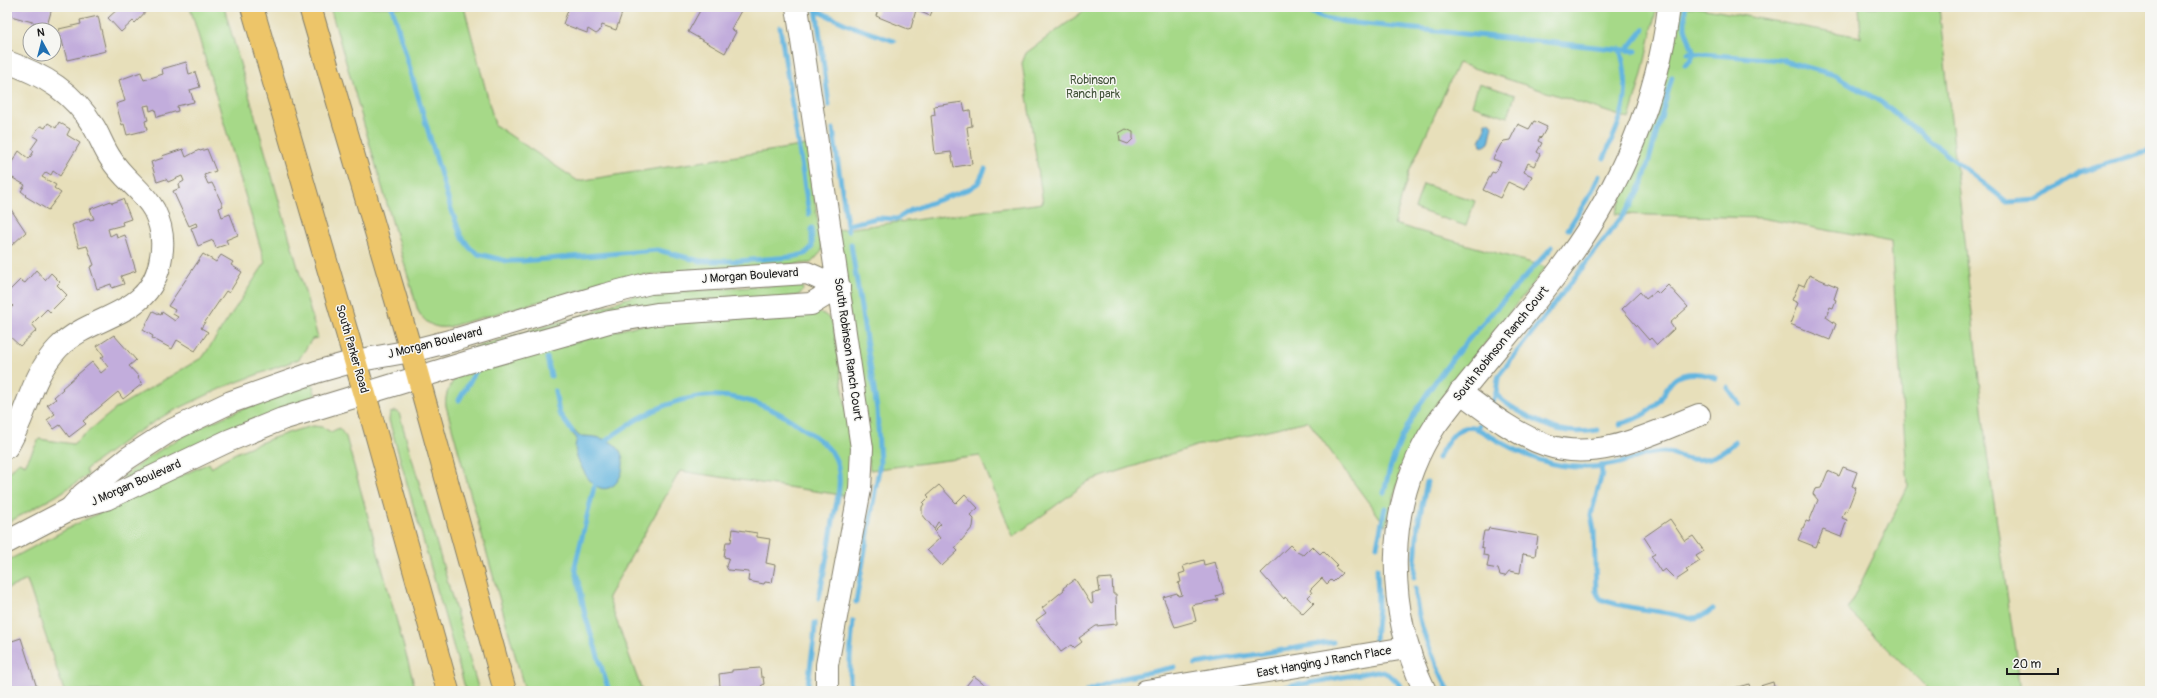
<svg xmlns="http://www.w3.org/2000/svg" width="2157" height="698" font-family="Pangolin,sans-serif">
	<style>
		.green { fill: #a6d988; stroke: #617a52 }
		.water { fill: #64b5df; stroke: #40687e }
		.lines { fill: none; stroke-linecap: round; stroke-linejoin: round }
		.stream { stroke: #64b5df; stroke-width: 5 }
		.building { fill: #c2addc }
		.minor-casing { stroke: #827e6b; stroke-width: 24 }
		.highway-casing { stroke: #827e6b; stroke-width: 24 }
		.minor { stroke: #fff; stroke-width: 22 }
		.highway { stroke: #edc569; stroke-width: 22 }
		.labels { text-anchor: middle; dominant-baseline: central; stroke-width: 3; stroke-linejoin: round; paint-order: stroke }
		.park-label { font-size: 12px; fill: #45553c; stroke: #f6f6f2 }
		.street-label { font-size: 12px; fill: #1c1c1c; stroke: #f6f6f2 }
	</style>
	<rect width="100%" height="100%" fill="#f6f6f2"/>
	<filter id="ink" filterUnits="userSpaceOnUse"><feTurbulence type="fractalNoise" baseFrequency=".025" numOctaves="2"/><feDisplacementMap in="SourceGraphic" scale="8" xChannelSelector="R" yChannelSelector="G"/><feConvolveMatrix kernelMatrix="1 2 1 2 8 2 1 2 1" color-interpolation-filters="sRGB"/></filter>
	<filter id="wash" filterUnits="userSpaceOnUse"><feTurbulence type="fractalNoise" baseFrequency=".012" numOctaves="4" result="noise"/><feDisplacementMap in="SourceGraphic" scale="16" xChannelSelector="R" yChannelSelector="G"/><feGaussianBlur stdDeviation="0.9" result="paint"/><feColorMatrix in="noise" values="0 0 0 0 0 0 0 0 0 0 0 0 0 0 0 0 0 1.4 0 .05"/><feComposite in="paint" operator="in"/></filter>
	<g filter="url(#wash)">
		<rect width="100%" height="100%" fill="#e7dfba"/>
		<!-- green -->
		<g class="green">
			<path d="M190 7H224L318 338 312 339 299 359 224 387 167 414 131 436 86 469 88 475 56 496 7 523V474L19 462 25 465 39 439 73 444 118 407 203 357 265 263Z"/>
			<path d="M330 7H464L495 125 578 181 807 145 822 251 811 263 643 275 609 282 448 327C434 329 425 323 418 311Z"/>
			<path d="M1089 7H1657L1641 78 1629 119 1458 63 1409 172 1394 224 1546 267 1435 406 1416 436 1397 486 1386 526 1308 421 1196 446 1089 481 1013 537 980 456 870 470 838 230 1043 203 1022 63 1026 53Z"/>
			<path d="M1678 7H1695L1861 37 1859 7H1939L1987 454 2021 691H1930L1848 609 1908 486 1891 242 1761 218 1615 214 1656 117 1665 80Z"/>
			<path d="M1479 83 1515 95 1508 117 1472 105Z"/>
			<path d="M1423 184 1475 201 1466 226 1415 209Z"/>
			<path d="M801 284 803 290 799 295 467 352 469 349 583 315 638 294Z"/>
			<path d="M814 311C824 313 828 316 833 324L852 449 848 496 680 471 608 597 642 691H525L446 406C444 394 451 384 458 374L635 326Z"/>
			<path d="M312 383 316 397 124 481 123 477C182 428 241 410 312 383Z"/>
			<path d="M396 411 399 413 479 691H466L389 420 390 413Z"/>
			<path d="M313 426 322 427 331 432 339 428 346 437 416 691H64L27 580 7 589V561L84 520 209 463 212 468C221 455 295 429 313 426Z"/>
		</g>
		<!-- water -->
		<g class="water">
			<path d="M1485 122H1489L1493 125 1489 143 1485 146 1481 145 1480 141 1485 131Z"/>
			<path d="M569 425 579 436C590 436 608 437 617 447 636 467 607 515 583 470 578 460 572 449 577 439L567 427Z"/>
		</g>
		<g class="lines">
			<!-- stream -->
			<g class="stream">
				<path d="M392 7 450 206 461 236 470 248 478 254 507 261H522L658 250 700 261H737L792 257 805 254 812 247V228"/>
				<path d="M816 7 829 105"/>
				<path d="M1297 7 1325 18 1345 22 1636 51"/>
				<path d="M816 10 848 25 894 41"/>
				<path d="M780 27 809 214"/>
				<path d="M1627 50 1644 29"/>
				<path d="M1688 53 1781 60 1835 75 1881 102 2007 202 2039 200 2079 172 2150 150"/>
				<path d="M1685 65 1691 60 1694 54 1685 28V7"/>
				<path d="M833 129 848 231"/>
				<path d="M1604 158C1622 117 1633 95 1620 49"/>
				<path d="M847 225 877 218 897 219 911 210 969 189 978 183 985 169"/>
				<path d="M1568 229 1591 193 1599 176"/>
				<path d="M851 244 877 409 880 463 856 602"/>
				<path d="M547 358 551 376"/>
				<path d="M1728 388 1739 403"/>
				<path d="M555 391 559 413 572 431"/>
				<path d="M1497 395C1503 403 1514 408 1522 413 1550 429 1565 435 1598 430"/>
				<path d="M459 400 477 369"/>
				<path d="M1493 401C1498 393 1496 384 1499 375L1631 205 1643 182 1672 77"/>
				<path d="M1620 424C1635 420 1649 414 1659 401 1665 394 1668 383 1676 378 1687 371 1704 373 1715 378"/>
				<path d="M1478 429C1521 455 1557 474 1609 465 1627 463 1644 452 1662 452 1671 451 1677 456 1685 458 1705 463 1721 456 1735 442"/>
				<path d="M602 444C668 391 729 376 803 428 817 438 835 449 838 467 842 485 836 504 833 521 829 547 824 573 819 598"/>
				<path d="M1438 458C1448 441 1456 422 1478 429L1479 425"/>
				<path d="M1601 466 1602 474 1591 515 1594 530 1596 591C1597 594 1599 597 1601 599 1622 609 1663 610 1688 618 1698 619 1705 616 1713 609"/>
				<path d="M596 479 575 566 585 615 609 691"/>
				<path d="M1384 493C1401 397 1490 318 1552 247"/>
				<path d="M1377 546 1385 508"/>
				<path d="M1414 577 1418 524 1427 482"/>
				<path d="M1415 588C1417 626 1433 658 1449 691"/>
				<path d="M1375 640 1378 607 1377 568"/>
				<path d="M1195 664 1333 642"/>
				<path d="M807 691 814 639 815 623"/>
				<path d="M850 691V658L853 621"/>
				<path d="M1087 691 1123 678 1175 667"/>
				<path d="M1263 691 1377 671C1390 672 1397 681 1404 691"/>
			</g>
		</g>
		<g id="blocks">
			<!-- building -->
			<g class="building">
				<path d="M7 7H49L52 8 47 26 7 15Z"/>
				<path d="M120 7H150L135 23 133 21 121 32 108 18Z"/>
				<path d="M569 7H608L622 13 616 30 602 25 599 32 596 34 588 29 587 33 563 24Z"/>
				<path d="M702 7H743L731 29 736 32 725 53 688 32Z"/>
				<path d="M879 7H934L930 16 916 10 911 28 908 29 876 16Z"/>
				<path d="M98 16 106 51 67 60 59 29 81 24 80 20Z"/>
				<path d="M186 62 189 74 195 72 200 87 190 90 194 102 177 106 178 111 157 117 155 109 150 111 149 105 144 106 148 120 145 121 147 130 127 135 124 124 122 125 116 104 125 101 119 80 141 72 144 80 163 74 162 69Z"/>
				<path d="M963 102 965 111 970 110 972 126 967 127 972 164 954 167 951 152 935 154 931 116 935 115 934 106Z"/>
				<path d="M1534 121 1547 127 1541 138 1540 137 1538 141 1542 143 1537 152 1540 154 1534 166 1528 163 1524 172 1532 176 1525 190 1508 182 1500 198 1483 190 1492 172 1495 173 1501 162 1493 159 1501 144 1504 141 1510 140 1518 124 1529 129Z"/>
				<path d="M59 122 70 129 67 135 80 143 60 176 53 171 51 175 46 172 42 177 56 185 54 188 61 193 48 210 25 196 26 195 21 191 25 185 11 177 7 170 19 151 29 159 34 151 31 149 38 139 33 136 39 127 41 126 45 128 48 123 56 128Z"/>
				<path d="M1126 129 1133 132V139L1128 144 1120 141 1119 133Z"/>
				<path d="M183 149 186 157 199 150 200 151 207 149 216 171 204 175 208 184 212 183 217 193 223 206 219 208 222 217 230 214 238 235 226 240 228 244 216 248 213 240 198 246 191 228 197 226 196 223 189 226 173 191 180 188 179 184 184 181 182 176 168 182 166 179 157 182 151 162 163 158 162 156Z"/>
				<path d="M123 199 131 219 122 222 123 225 108 229 110 236 116 233 117 238 125 235 136 271 121 276 124 284 112 288 111 284 97 289 90 267 94 265 87 246 79 248 72 225 89 218 90 220 94 219 90 209 111 201 112 203Z"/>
				<path d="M8 205 26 232 11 246 7 242Z"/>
				<path d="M203 254 216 262 221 255 233 262 231 265 242 272 229 293 226 291 201 328 208 332 195 351 177 340 172 349 152 338 153 336 143 330 153 311 161 315 162 312 175 321 178 317 173 314 175 310 168 306Z"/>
				<path d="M36 270 45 280 51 273 60 282 57 285 67 295 50 312 47 309 32 324 37 330 20 346 7 334V310L8 311 13 306 9 302 11 300 7 296V293L20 280 25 283Z"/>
				<path d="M1809 275 1838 287 1834 299 1836 300 1833 308 1830 307 1826 317 1836 324 1830 340 1790 324 1798 303 1792 300 1799 284 1804 286Z"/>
				<path d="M1668 285 1688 307 1670 323 1674 329 1657 345 1651 338 1649 340 1622 309 1640 292 1646 299 1656 291 1659 294Z"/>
				<path d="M114 335 136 360 129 366 139 377 138 378 142 384 123 399 118 392 83 421 86 424 69 437 60 425 54 429 47 420 55 414 47 405 56 399 54 397 63 389 62 388 92 362 101 373 108 367 101 358 104 356 97 346Z"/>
				<path d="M1843 467 1857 472 1852 486 1856 488 1847 511 1845 510 1842 518 1847 520 1841 537 1823 530 1816 547 1798 540 1806 521 1809 522 1818 500 1813 494 1815 489 1821 488 1828 471 1839 476Z"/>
				<path d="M939 485 956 503 965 494 978 508 970 515 974 519 973 527 955 548 958 551 942 566 927 550 940 538 934 531 941 524 938 522 934 529 922 514V507L924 504 923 503 929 497 927 495Z"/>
				<path d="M1670 519 1685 541 1693 536 1704 551 1696 556 1700 561 1686 570 1688 572 1676 580 1665 569 1661 572 1651 556 1655 554 1644 537Z"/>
				<path d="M1489 528 1538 536 1535 556 1523 554 1520 573 1509 571 1505 576 1500 575 1498 569 1487 567 1489 556 1483 555 1484 548 1481 547 1484 531H1488Z"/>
				<path d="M733 529 757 533V537L770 539 766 563 775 565 772 583 765 582 764 584 748 581 749 572 728 570 726 566 729 558 724 557 726 542H731Z"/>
				<path d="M1290 545 1297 552 1303 555 1312 546 1320 554 1323 551 1337 565 1335 567 1342 573 1333 582 1331 580 1327 584 1322 578 1310 590 1312 593 1308 597 1314 603 1303 614 1285 597 1284 599 1261 573Z"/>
				<path d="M1203 560 1204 565 1215 562 1224 593 1216 596 1218 600 1192 605 1196 621 1175 627 1163 597 1177 593 1178 596 1182 595 1178 583 1181 582 1179 574 1185 572 1183 566Z"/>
				<path d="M1112 578 1113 594H1116L1117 624 1096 626 1079 638 1082 642 1074 648 1071 645 1061 652 1036 620 1046 613 1042 608 1064 590 1063 588 1075 579 1091 604 1093 603 1092 593 1100 592 1098 579Z"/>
				<path d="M7 627 12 641 21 638 38 691H7Z"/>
				<path d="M760 668 761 677H763L764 684 761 686 762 691H711V688L720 687 719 674 732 672V670Z"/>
				<path d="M974 676 990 688 988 691H962Z"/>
				<path d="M1773 682 1775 691H1754L1760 689V686Z"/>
				<path d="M1749 684 1751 691H1731L1730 689Z"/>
			</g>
		</g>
	</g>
	<g filter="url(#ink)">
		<use href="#blocks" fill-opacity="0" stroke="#827e6b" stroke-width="1"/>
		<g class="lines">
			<defs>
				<g id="minor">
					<path d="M797 7 862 448 860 489 827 665V691"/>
					<path d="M7 62C44 75 73 92 94 127 100 137 104 149 111 159 122 178 143 190 154 210 161 224 164 241 161 257 152 319 93 312 58 348 31 376 27 415 7 447"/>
					<path d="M1460 392C1487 412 1515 434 1546 445 1598 463 1652 433 1699 415"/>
					<path d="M70 509 83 494 128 458 168 432 231 402 316 372 355 361 411 351 454 340 604 295 650 283 807 273 839 287"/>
					<path d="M7 542 70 509 106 499 228 441 282 419 475 360 609 322 657 314 811 304 839 287"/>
					<path d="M1146 691 1406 648"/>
					<path d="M1425 691C1385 608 1384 505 1435 426 1477 369 1526 317 1567 260 1621 187 1658 97 1669 7"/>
				</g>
				<g id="highway">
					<path d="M252 7 370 412 448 691"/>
					<path d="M310 7 411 351 505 691"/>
				</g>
			</defs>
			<!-- minor casing -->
			<use href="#minor" class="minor-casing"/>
			<!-- highway casing -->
			<use href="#highway" class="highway-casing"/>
			<!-- minor -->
			<use href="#minor" class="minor"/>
			<!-- highway -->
			<use href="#highway" class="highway"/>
		</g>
	</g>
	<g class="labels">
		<!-- park labels -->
		<g class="park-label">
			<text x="1093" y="80">Robinson<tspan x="1093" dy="14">Ranch park</tspan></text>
		</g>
		<!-- street labels -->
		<g class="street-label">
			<text transform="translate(750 276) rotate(-4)">J Morgan Boulevard</text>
			<text transform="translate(435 343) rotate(-14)">J Morgan Boulevard</text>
			<text transform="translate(1501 344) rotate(-51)">South Robinson Ranch Court</text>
			<text transform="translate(352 349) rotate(74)">South Parker Road</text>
			<text transform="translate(848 349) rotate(82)">South Robinson Ranch Court</text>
			<text transform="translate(136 483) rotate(-24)">J Morgan Boulevard</text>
			<text transform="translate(1324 662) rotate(-10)">East Hanging J Ranch Place</text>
		</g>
	</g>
	<!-- margin -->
	<rect width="2157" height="698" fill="none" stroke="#f6f6f2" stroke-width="24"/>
	<!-- north arrow -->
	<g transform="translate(42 42) rotate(353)"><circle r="19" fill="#f6f6f2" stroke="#9f9f9c"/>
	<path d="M0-3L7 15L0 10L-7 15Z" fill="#1f6fb2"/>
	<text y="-6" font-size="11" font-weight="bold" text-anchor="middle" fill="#1c1c1c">N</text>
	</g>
	<!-- scale -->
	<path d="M2007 668v6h51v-6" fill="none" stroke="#1c1c1c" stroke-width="2"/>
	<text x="2013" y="668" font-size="12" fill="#1c1c1c" stroke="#f6f6f2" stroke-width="3" paint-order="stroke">20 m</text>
</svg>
